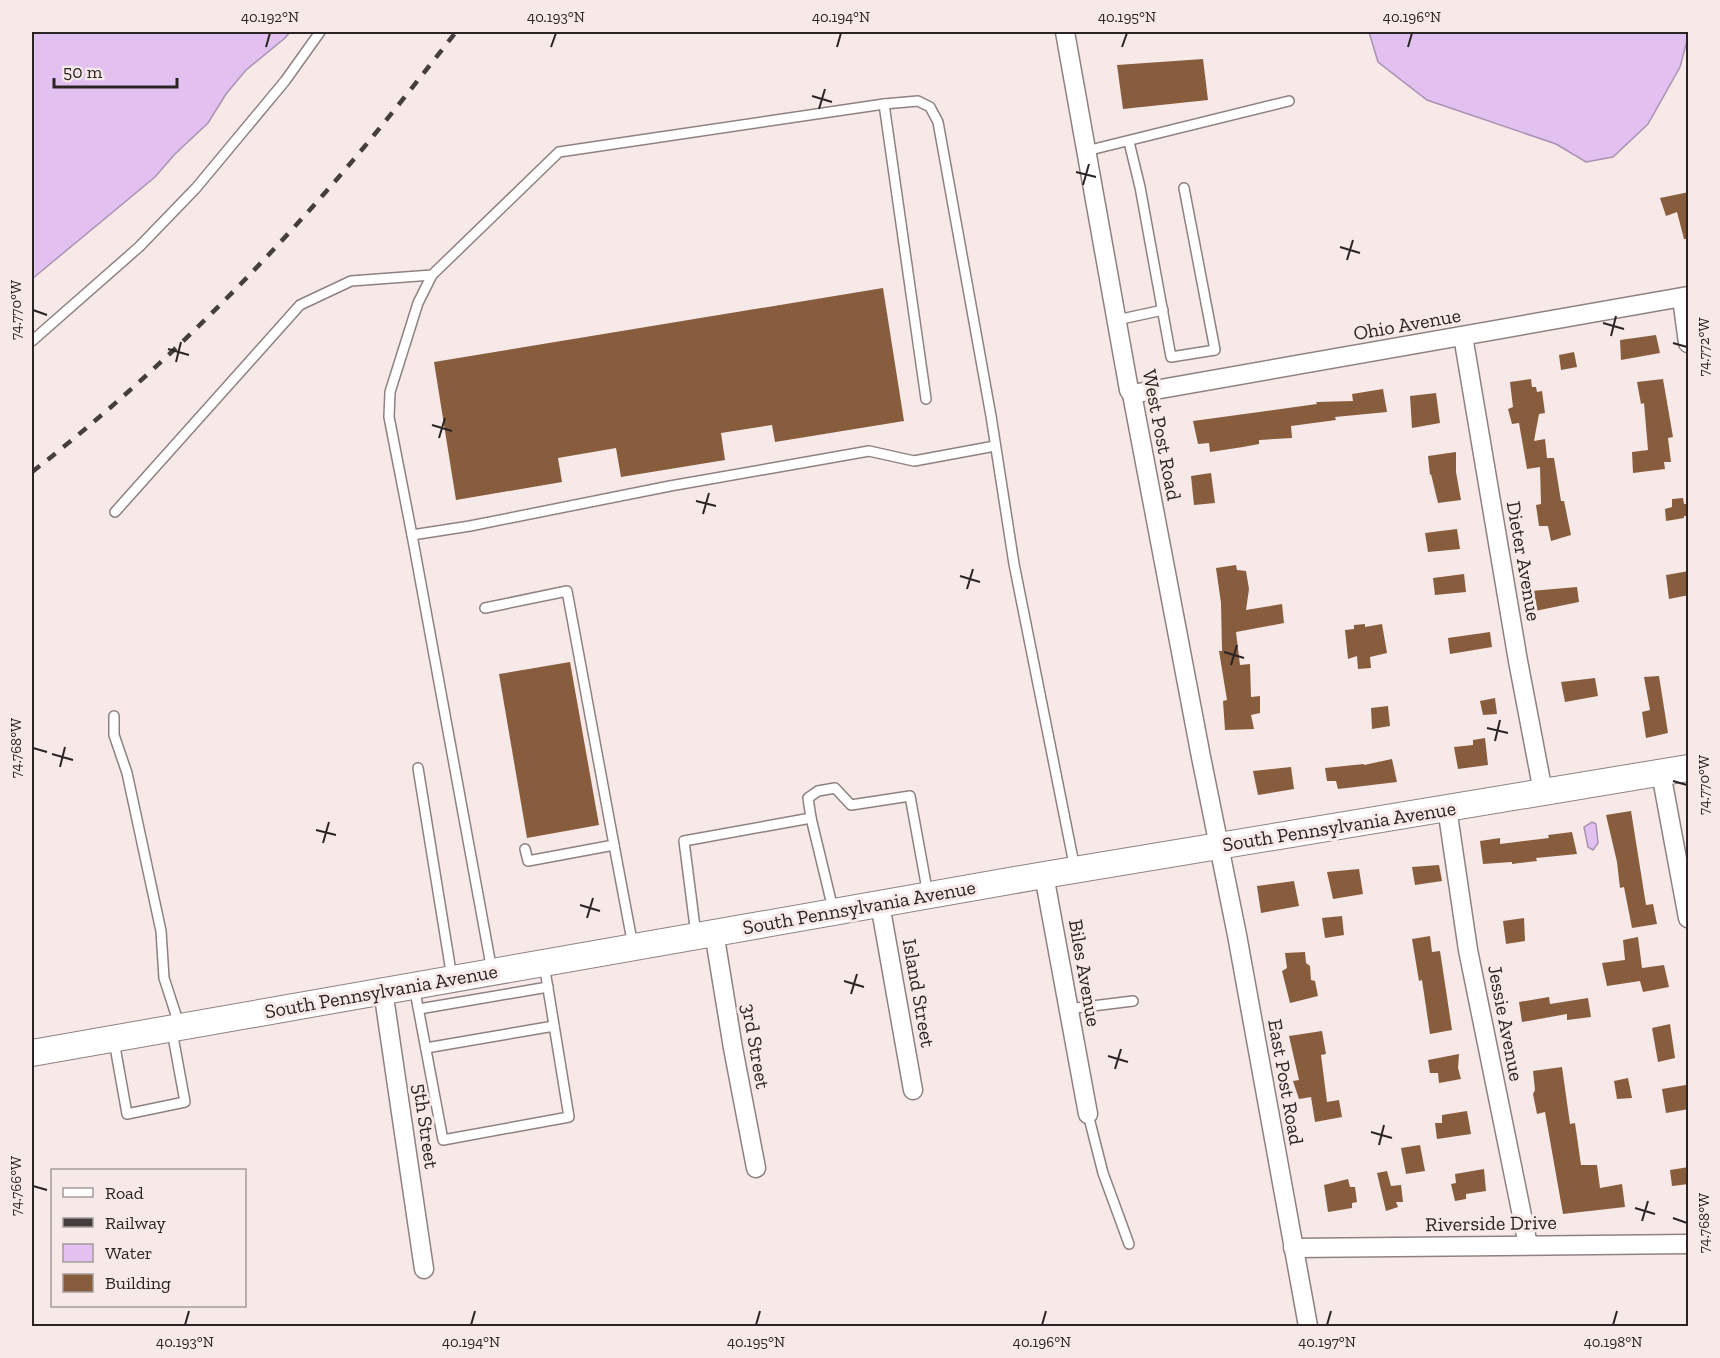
<svg xmlns="http://www.w3.org/2000/svg" width="1720" height="1358" font-family="'Zilla Slab',serif">
	<style>
		.water { fill: #e2c1f0; stroke: #ab92b3; stroke-width: 1.5 }
		.building { fill: #885d3d }
		.lines { fill: none; stroke-linecap: round; stroke-linejoin: round }
		.service-casing { stroke: #8e8281; stroke-width: 12 }
		.minor-casing { stroke: #8e8281; stroke-width: 21 }
		.secondary-casing { stroke: #8e8281; stroke-width: 28 }
		.service { stroke: #fff; stroke-width: 9 }
		.minor { stroke: #fff; stroke-width: 18 }
		.secondary { stroke: #fff; stroke-width: 26 }
		.rail { stroke: #443e3d; stroke-width: 4.5; stroke-dasharray: 10 10; stroke-linecap: butt }
		.ticks { fill: none; stroke: #2a2524; stroke-width: 2 }
		.labels { text-anchor: middle; dominant-baseline: central; stroke-width: 6; stroke-linejoin: round; paint-order: stroke }
		.street-label { font-size: 20px; fill: #2a2524; stroke: #f7e9e8 }
		.neatline { fill: none; stroke: #2a2524; stroke-width: 2 }
		.ticks-label { font-size: 15px; text-anchor: middle; fill: #2a2524 }
	</style>
	<rect width="100%" height="100%" fill="#f7e9e8"/>
	<!-- water -->
	<g class="water">
		<path d="M32 32H290L285 38 246 70 226 94 208 123 175 154 155 177 32 279Z"/>
		<path d="M1369 32H1688V37L1680 67 1648 124 1613 157 1586 162 1556 144 1427 100 1378 62Z"/>
		<path d="M1592 822 1596 824 1598 843 1593 850 1588 847 1584 827Z"/>
	</g>
	<!-- building -->
	<g class="building">
		<path d="M1203 59 1208 100 1123 109 1117 65Z"/>
		<path d="M1689 192V239H1684L1677 212 1666 216 1660 198Z"/>
		<path d="M883 288 904 421 775 442 772 425 721 433 725 460 621 477 616 448 558 458 562 482 456 500 434 362Z"/>
		<path d="M1656 335 1660 353 1621 360 1620 340Z"/>
		<path d="M1574 352 1577 367 1561 370 1559 355Z"/>
		<path d="M1531 379 1532 387H1536L1537 392 1542 391 1545 413 1539 414 1534 441 1545 439 1547 458H1554L1561 501H1564L1571 535 1551 541 1548 526H1539L1536 505 1541 504 1540 467 1527 469 1519 423 1512 424 1508 409 1513 407 1510 382Z"/>
		<path d="M1663 379 1673 437 1668 438 1671 462H1664L1665 469 1633 473 1632 452 1648 450 1644 403 1641 404 1637 382Z"/>
		<path d="M1383 389 1387 412 1335 417 1336 420 1291 426 1292 438 1259 440V444L1243 447 1210 452 1209 443 1198 444 1193 421 1317 404 1316 402 1353 401 1352 394Z"/>
		<path d="M1436 393 1440 423 1412 428 1410 396Z"/>
		<path d="M1456 452V472L1461 500 1438 503 1431 474 1430 475 1428 456Z"/>
		<path d="M1211 473 1215 503 1194 505 1191 476Z"/>
		<path d="M1683 498 1684 504H1689V516H1684V518L1666 521 1665 509 1672 507V499Z"/>
		<path d="M1457 529 1460 549 1428 552 1425 533Z"/>
		<path d="M1236 565 1237 570 1246 571 1249 589 1246 610 1282 604 1284 623 1236 632 1240 665 1250 664 1251 697 1260 696V713L1251 715 1254 729 1225 730 1223 701 1227 700 1219 651H1222L1221 603 1216 568Z"/>
		<path d="M1689 571V595L1669 599 1666 575Z"/>
		<path d="M1464 574 1466 592 1435 595 1433 578Z"/>
		<path d="M1577 587 1579 602 1535 611 1531 591Z"/>
		<path d="M1365 624V627L1382 624 1387 653 1370 657 1371 668 1358 669 1357 656 1348 659 1345 630 1354 629V625Z"/>
		<path d="M1490 632 1492 647 1450 654 1448 638Z"/>
		<path d="M570 662 599 825 527 838 499 674Z"/>
		<path d="M1659 676 1668 733 1646 738 1642 712 1650 710 1644 677Z"/>
		<path d="M1595 678 1598 696 1565 702 1561 682Z"/>
		<path d="M1495 698 1497 714 1483 715 1480 701Z"/>
		<path d="M1388 706 1390 726 1372 729 1371 708Z"/>
		<path d="M1485 738 1488 765 1458 769 1454 747 1473 745V740Z"/>
		<path d="M1392 759 1397 782 1338 789 1336 781H1327L1325 768 1364 764V765Z"/>
		<path d="M1291 767 1294 789 1258 795 1253 771Z"/>
		<path d="M1631 811 1646 905 1653 904 1657 924 1632 928 1624 887 1620 888 1617 862 1606 815Z"/>
		<path d="M1572 832 1577 854 1536 858 1537 861 1512 864V862L1483 864 1480 841 1500 838V844L1549 838 1548 835Z"/>
		<path d="M1439 865 1442 881 1415 885 1412 867Z"/>
		<path d="M1359 869 1363 894 1333 899 1327 872Z"/>
		<path d="M1294 881 1299 906 1261 913 1257 886Z"/>
		<path d="M1342 916 1344 935 1325 938 1322 918Z"/>
		<path d="M1524 918 1525 941 1506 944 1503 921Z"/>
		<path d="M1430 936 1432 952 1440 951 1452 1030 1430 1034 1422 980 1419 981 1412 939Z"/>
		<path d="M1638 937 1642 968 1664 965 1669 987 1643 992 1640 981 1607 986 1602 963 1625 960 1623 940Z"/>
		<path d="M1305 952 1306 963 1310 966 1311 980 1315 981 1318 996 1290 1003 1282 971 1287 968 1285 953Z"/>
		<path d="M1549 997 1550 1004 1588 998 1591 1017 1567 1020V1014L1522 1022 1519 1002Z"/>
		<path d="M1670 1024 1675 1058 1658 1062 1652 1028Z"/>
		<path d="M1322 1031 1326 1054 1321 1055 1327 1102 1339 1100 1342 1117 1315 1122 1311 1097 1299 1099 1293 1081 1299 1080 1289 1036Z"/>
		<path d="M1459 1054 1458 1068 1461 1079 1439 1083 1438 1073H1430L1428 1060Z"/>
		<path d="M1562 1067 1570 1124 1575 1123 1581 1165H1597L1600 1188 1622 1184 1625 1207 1563 1214 1545 1112 1537 1114 1533 1094 1535 1090 1533 1071Z"/>
		<path d="M1628 1078 1632 1098 1617 1099 1614 1081Z"/>
		<path d="M1686 1085 1689 1109 1666 1113 1662 1089Z"/>
		<path d="M1467 1111 1471 1134 1437 1139 1435 1123H1442V1115Z"/>
		<path d="M1420 1145 1425 1171 1406 1174 1401 1148Z"/>
		<path d="M1689 1167V1184L1672 1186 1670 1170Z"/>
		<path d="M1484 1169 1486 1191 1466 1194V1199L1455 1201 1451 1184 1456 1183 1455 1174Z"/>
		<path d="M1387 1171 1391 1186 1401 1185 1403 1202H1396L1398 1207 1386 1211 1377 1173Z"/>
		<path d="M1348 1179 1350 1187H1355L1357 1202 1352 1203V1208L1328 1212 1324 1185Z"/>
	</g>
	<g class="lines">
		<defs>
			<g id="service">
				<path d="M884 104 926 399"/>
				<path d="M1129 142 1140 187 1171 357 1215 350 1184 188"/>
				<path d="M1086 151 1289 101"/>
				<path d="M1117 320 1163 310"/>
				<path d="M32 341 139 247 196 188 285 81 320 32"/>
				<path d="M115 512 300 305 351 281 432 275 559 152 884 104 918 101 930 107 938 122 991 416 1014 564 1075 869"/>
				<path d="M412 535 389 417 390 392 418 303 432 275"/>
				<path d="M485 608 567 591 614 845 528 861 525 849"/>
				<path d="M114 716V735L127 773 161 931 164 978 179 1024"/>
				<path d="M418 768 452 978"/>
				<path d="M811 818 808 798 818 791 835 788 851 805 910 796 928 895"/>
				<path d="M614 845 633 946"/>
				<path d="M696 935 684 841 811 818 833 909"/>
				<path d="M492 971 412 535 470 526 670 486 869 451 914 461 995 446"/>
				<path d="M414 986 443 1140 569 1117 544 964"/>
				<path d="M419 1009 548 987"/>
				<path d="M1068 1009 1133 1001"/>
				<path d="M114 1041 127 1114 185 1102 172 1031"/>
				<path d="M426 1048 554 1026"/>
				<path d="M1088 1114 1103 1173 1129 1244"/>
			</g>
			<g id="minor">
				<path d="M1065 32 1129 390 1132 394 1201 757 1237 935 1308 1326"/>
				<path d="M1682 298 1688 343"/>
				<path d="M1463 336 1518 661 1543 792"/>
				<path d="M1132 394 1688 296"/>
				<path d="M1661 773 1688 918"/>
				<path d="M1447 808 1468 950 1528 1245"/>
				<path d="M1044 875 1088 1114"/>
				<path d="M880 904 913 1090"/>
				<path d="M714 932 733 1048 756 1168"/>
				<path d="M383 990 424 1269"/>
				<path d="M1293 1248 1688 1244"/>
			</g>
			<path id="secondary" d="M32 1053 1044 875 1688 768"/>
		</defs>
		<!-- service casing -->
		<use href="#service" class="service-casing"/>
		<!-- minor casing -->
		<use href="#minor" class="minor-casing"/>
		<!-- secondary casing -->
		<use href="#secondary" class="secondary-casing"/>
		<!-- service -->
		<use href="#service" class="service"/>
		<!-- minor -->
		<use href="#minor" class="minor"/>
		<!-- secondary -->
		<use href="#secondary" class="secondary"/>
		<!-- rail -->
		<path class="rail" d="M32 472C140 388 240 290 330 187 374 137 415 84 456 32"/>
	</g>
	<!-- ticks -->
	<path class="ticks" d="M266 47 270 33M551 47 556 33M837 47 841 33M1122 47 1127 33M1408 47 1412 33M812 96 832 102M819 109 825 89M1076 172 1096 177M1083 185 1089 164M1340 247 1360 253M1347 260 1353 240M33 310 47 315M1603 323 1624 329M1611 336 1616 316M1673 343 1687 347M168 349 189 355M176 362 181 342M432 425 452 431M439 438 445 418M696 501 716 506M703 514 709 493M960 576 980 582M967 589 973 569M1224 652 1244 658M1231 665 1237 645M1487 728 1508 733M1495 741 1500 720M33 748 47 752M52 754 73 760M60 767 65 747M1673 781 1687 785M316 830 336 835M323 843 329 822M580 905 600 911M587 918 593 898M844 981 864 987M851 994 857 974M1108 1056 1128 1062M1115 1069 1121 1049M1371 1132 1392 1138M1379 1145 1384 1125M33 1186 47 1190M1635 1208 1655 1214M1673 1218 1687 1223M1642 1221 1648 1201M185 1325 189 1311M471 1325 475 1311M756 1325 760 1311M1042 1325 1046 1311M1327 1325 1331 1311M1613 1325 1617 1311"/>
	<g class="labels">
		<!-- street labels -->
		<g class="street-label">
			<text transform="translate(1407 324) rotate(-10)">Ohio Avenue</text>
			<text transform="translate(1162 435) rotate(79)">West Post Road</text>
			<text transform="translate(1524 561) rotate(80)">Dieter Avenue</text>
			<text transform="translate(1339 826) rotate(-9)">South Pennsylvania Avenue</text>
			<text transform="translate(859 907) rotate(-10)">South Pennsylvania Avenue</text>
			<text transform="translate(1085 973) rotate(80)">Biles Avenue</text>
			<text transform="translate(381 991) rotate(-10)">South Pennsylvania Avenue</text>
			<text transform="translate(919 993) rotate(80)">Island Street</text>
			<text transform="translate(1506 1023) rotate(79)">Jessie Avenue</text>
			<text transform="translate(756 1046) rotate(80)">3rd Street</text>
			<text transform="translate(1286 1082) rotate(80)">East Post Road</text>
			<text transform="translate(426 1126) rotate(82)">5th Street</text>
			<text transform="translate(1491 1223) rotate(-1)">Riverside Drive</text>
		</g>
	</g>
	<!-- border -->
	<rect width="1720" height="1358" fill="none" stroke="#f7e9e8" stroke-width="66"/>
	<!-- legend -->
	<rect x="51" y="1169" width="195" height="138" fill="#f7e9e8" stroke="#a59b9a" stroke-width="1.5"/>
	<rect x="63" y="1188" width="30" height="9" fill="#ffffff" stroke="#a59b9a" stroke-width="1.5"/>
	<text x="105" y="1199" font-size="18" fill="#2a2524">Road</text>
	<rect x="63" y="1218" width="30" height="9" fill="#443e3d" stroke="#a59b9a" stroke-width="1.5"/>
	<text x="105" y="1229" font-size="18" fill="#2a2524">Railway</text>
	<rect x="63" y="1244" width="30" height="18" fill="#e2c1f0" stroke="#a59b9a" stroke-width="1.5"/>
	<text x="105" y="1259" font-size="18" fill="#2a2524">Water</text>
	<rect x="63" y="1274" width="30" height="18" fill="#885d3d" stroke="#a59b9a" stroke-width="1.5"/>
	<text x="105" y="1289" font-size="18" fill="#2a2524">Building</text>
	<!-- scale -->
	<path d="M54 78v9h123v-9" fill="none" stroke="#2a2524" stroke-width="3"/>
	<text x="63" y="78" font-size="18" fill="#2a2524" stroke="#f7e9e8" stroke-width="4.5" paint-order="stroke">50 m</text>
	<rect x="33" y="33" width="1654" height="1292" class="neatline"/>
	<g class="ticks-label">
		<text x="270" y="22">40.192°N</text>
		<text x="556" y="22">40.193°N</text>
		<text x="841" y="22">40.194°N</text>
		<text x="1127" y="22">40.195°N</text>
		<text x="1412" y="22">40.196°N</text>
		<text transform="translate(16 310) rotate(-90)" y="5">74.770°W</text>
		<text transform="translate(1704 347) rotate(-90)" y="5">74.772°W</text>
		<text transform="translate(16 748) rotate(-90)" y="5">74.768°W</text>
		<text transform="translate(1704 785) rotate(-90)" y="5">74.770°W</text>
		<text transform="translate(16 1186) rotate(-90)" y="5">74.766°W</text>
		<text transform="translate(1704 1223) rotate(-90)" y="5">74.768°W</text>
		<text x="185" y="1347">40.193°N</text>
		<text x="471" y="1347">40.194°N</text>
		<text x="756" y="1347">40.195°N</text>
		<text x="1042" y="1347">40.196°N</text>
		<text x="1327" y="1347">40.197°N</text>
		<text x="1613" y="1347">40.198°N</text>
	</g>
</svg>
